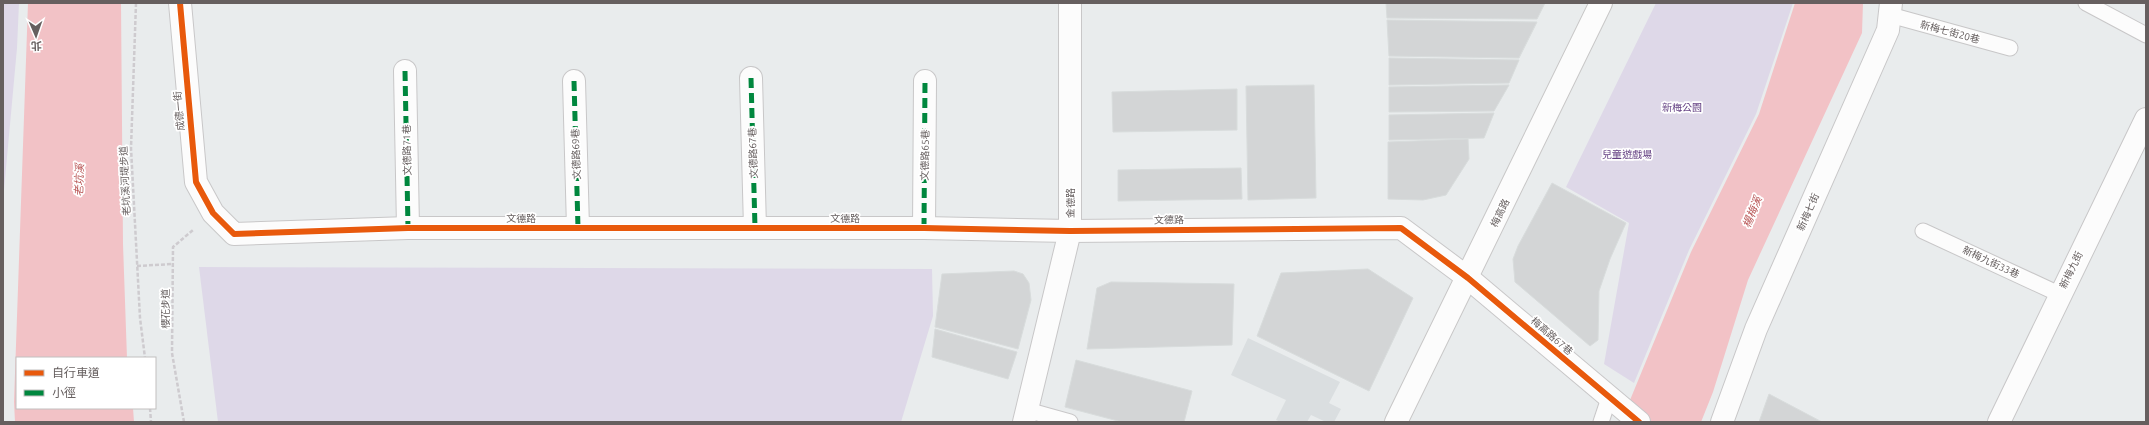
<svg xmlns="http://www.w3.org/2000/svg" width="2149" height="425" font-family="Ubuntu,'Noto Sans TC',sans-serif">
	<style>
		.education { fill: #dadee0 }
		.green { fill: #ded8e8 }
		.water { fill: #f2c2c6 }
		.building { fill: #d3d5d6; stroke: #d8dcdc }
		.lines { fill: none; stroke-linecap: round; stroke-linejoin: round }
		.lane-casing { stroke: #c8c7c8; stroke-width: 17 }
		.street-casing { stroke: #c8c7c8; stroke-width: 24 }
		.secondary-casing { stroke: #c8c7c7; stroke-width: 24 }
		.path { stroke: #cecbcf; stroke-width: 2.5; stroke-dasharray: 4 2; stroke-linecap: butt }
		.lane { stroke: #fcfcfc; stroke-width: 15 }
		.street { stroke: #fcfcfc; stroke-width: 22 }
		.secondary { stroke: #fcfcfc; stroke-width: 22 }
		.quiet { stroke: #00873e; stroke-width: 5; stroke-dasharray: 10 5; stroke-linecap: butt }
		.cycleway-casing { stroke: #fff; stroke-width: 8 }
		.cycleway { stroke: #e8590c; stroke-width: 6 }
		.labels { text-anchor: middle; dominant-baseline: central; stroke-width: 3.5; stroke-linejoin: round; paint-order: stroke }
		.street-label { font-size: 10px; fill: #665f5f; stroke: #fff }
		.park-label { font-size: 10px; fill: #644083; stroke: #fff }
		.water-label { font-size: 11px; font-style: italic; fill: #b85555; stroke: #fff }
	</style>
	<rect width="100%" height="100%" fill="#e9eced"/>
	<!-- education -->
	<path class="education" d="M1248 338 1340 382 1329 403 1341 409 1334 422H1326L1311 415 1307 422H1281L1276 420 1286 400 1231 375Z"/>
	<!-- green -->
	<g class="green">
		<path d="M3 3H19L17 48 3 201Z"/>
		<path d="M1656 3H1793L1756 114 1689 250 1634 383 1604 364 1629 223 1566 187Z"/>
		<path d="M199 267 932 269 933 316 901 422H218Z"/>
	</g>
	<!-- water -->
	<g class="water">
		<path d="M28 3H121L123 244 127 358H17V408H133L134 422H15L14 402Z"/>
		<path d="M1795 3H1863L1862 33 1748 280 1713 392 1701 422H1621L1691 252 1759 114Z"/>
	</g>
	<!-- building -->
	<g class="building">
		<path d="M1386 3H1545L1537 19 1387 18Z"/>
		<path d="M1387 20 1537 22 1519 58 1389 56Z"/>
		<path d="M1389 58 1519 60 1509 83 1389 85Z"/>
		<path d="M1314 85 1316 198 1248 200 1246 86Z"/>
		<path d="M1509 85 1494 111 1389 112V87Z"/>
		<path d="M1237 89V130L1113 132 1112 92Z"/>
		<path d="M1494 113 1484 138 1389 140V115Z"/>
		<path d="M1468 139 1469 159 1446 195 1423 200 1388 199V142Z"/>
		<path d="M1241 168 1242 199 1118 201V170Z"/>
		<path d="M1552 183 1626 223 1610 259 1599 291 1598 340 1590 346 1515 282 1513 259 1518 246Z"/>
		<path d="M1368 269 1413 298 1369 391 1257 336 1281 273Z"/>
		<path d="M1014 271 1023 274 1029 283 1031 300 1018 349 935 327 942 274Z"/>
		<path d="M1111 282 1234 284 1232 345 1087 349 1097 288Z"/>
		<path d="M935 329 1017 352 1008 379 932 357Z"/>
		<path d="M1076 360 1192 391 1184 422H1122L1065 407Z"/>
		<path d="M1769 394 1822 422H1759Z"/>
	</g>
	<g class="lines">
		<defs>
			<g id="lane">
				<path d="M2086 3 2146 35"/>
				<path d="M1890 15 2010 48"/>
				<path d="M1923 231 2059 294"/>
				<path d="M1027 410 1070 422"/>
				<path d="M1601 422 1609 398"/>
			</g>
			<g id="street">
				<path d="M180 3 196 182 213 213 234 234 408 228H924L1070 231 1401 228 1468 278 1639 422"/>
				<path d="M405 71 408 228"/>
				<path d="M751 78 755 228"/>
				<path d="M574 81 578 228"/>
				<path d="M924 228 925 81"/>
				<path d="M1024 422 1070 231V3"/>
				<path d="M1722 422 1756 329 1888 30 1891 3"/>
				<path d="M1999 422 2146 119"/>
			</g>
			<path id="secondary" d="M1396 422 1601 3"/>
		</defs>
		<!-- lane casing -->
		<use href="#lane" class="lane-casing"/>
		<!-- street casing -->
		<use href="#street" class="street-casing"/>
		<!-- secondary casing -->
		<use href="#secondary" class="secondary-casing"/>
		<!-- path -->
		<g class="path">
			<path d="M136 3 131 148 140 318 145 358"/>
			<path d="M137 266 173 264"/>
			<path d="M150 408 151 422"/>
			<path d="M184 422 172 353 173 247 193 230"/>
		</g>
		<!-- lane -->
		<use href="#lane" class="lane"/>
		<!-- street -->
		<use href="#street" class="street"/>
		<!-- secondary -->
		<use href="#secondary" class="secondary"/>
		<!-- quiet -->
		<g class="quiet">
			<path d="M405 71 408 228"/>
			<path d="M751 78 755 228"/>
			<path d="M574 81 578 228"/>
			<path d="M924 228 925 81"/>
		</g>
		<defs>
			<path id="cycleway" d="M180 3 196 182 213 213 234 234 408 228H924L1070 231 1401 228 1468 278 1639 422"/>
		</defs>
		<!-- cycleway casing -->
		<use href="#cycleway" class="cycleway-casing"/>
		<!-- cycleway -->
		<use href="#cycleway" class="cycleway"/>
	</g>
	<g class="labels">
		<!-- street labels -->
		<g class="street-label">
			<text transform="translate(1950 32) rotate(15)">新梅七街20巷</text>
			<text transform="translate(179 111) rotate(-95)">成德一街</text>
			<text transform="translate(407 150) rotate(-91)">文德路71巷</text>
			<text transform="translate(753 153) rotate(-92)">文德路67巷</text>
			<text transform="translate(576 154) rotate(-92)">文德路69巷</text>
			<text transform="translate(925 155) rotate(-89)">文德路65巷</text>
			<text transform="translate(125 181) rotate(-93)">老坑溪河堤步道</text>
			<text transform="translate(1070 203) rotate(-90)">金德路</text>
			<text transform="translate(1808 212) rotate(-66)">新梅七街</text>
			<text transform="translate(1500 213) rotate(-64)">梅高路</text>
			<text x="521" y="218">文德路</text>
			<text x="845" y="218">文德路</text>
			<text transform="translate(1169 220) rotate(-1)">文德路</text>
			<text transform="translate(1991 262) rotate(25)">新梅九街33巷</text>
			<text transform="translate(2071 270) rotate(-64)">新梅九街</text>
			<text transform="translate(165 309) rotate(-90)">櫻花步道</text>
			<text transform="translate(1552 336) rotate(41)">梅高路67巷</text>
		</g>
		<!-- park labels -->
		<g class="park-label">
			<text x="1682" y="107">新梅公園</text>
			<text x="1627" y="154">兒童遊戲場</text>
		</g>
		<!-- water labels -->
		<g class="water-label">
			<text transform="translate(79 180) rotate(-88)">老坑溪</text>
			<text transform="translate(1752 212) rotate(-68)">楊梅溪</text>
		</g>
	</g>
	<!-- border -->
	<rect width="2149" height="425" fill="none" stroke="#665f5f" stroke-width="8"/>
	<!-- legend -->
	<rect x="16" y="357" width="140" height="52" fill="#ffffff" stroke="#c2bfbf"/>
	<rect x="24" y="370" width="20" height="6" fill="#e8590c" stroke="#c2bfbf"/>
	<text x="52" y="377" font-size="12" fill="#665f5f">自行車道</text>
	<rect x="24" y="390" width="20" height="6" fill="#00873e" stroke="#c2bfbf"/>
	<text x="52" y="397" font-size="12" fill="#665f5f">小徑</text>
	<!-- north arrow -->
	<g transform="translate(36 36) rotate(178)" stroke="#ffffff" stroke-width="3" paint-order="stroke">
	<path d="M0-3L7 15L0 10L-7 15Z" fill="#665f5f"/>
	<text y="-6" font-size="11" font-weight="bold" text-anchor="middle" fill="#665f5f">北</text>
	</g>
</svg>
